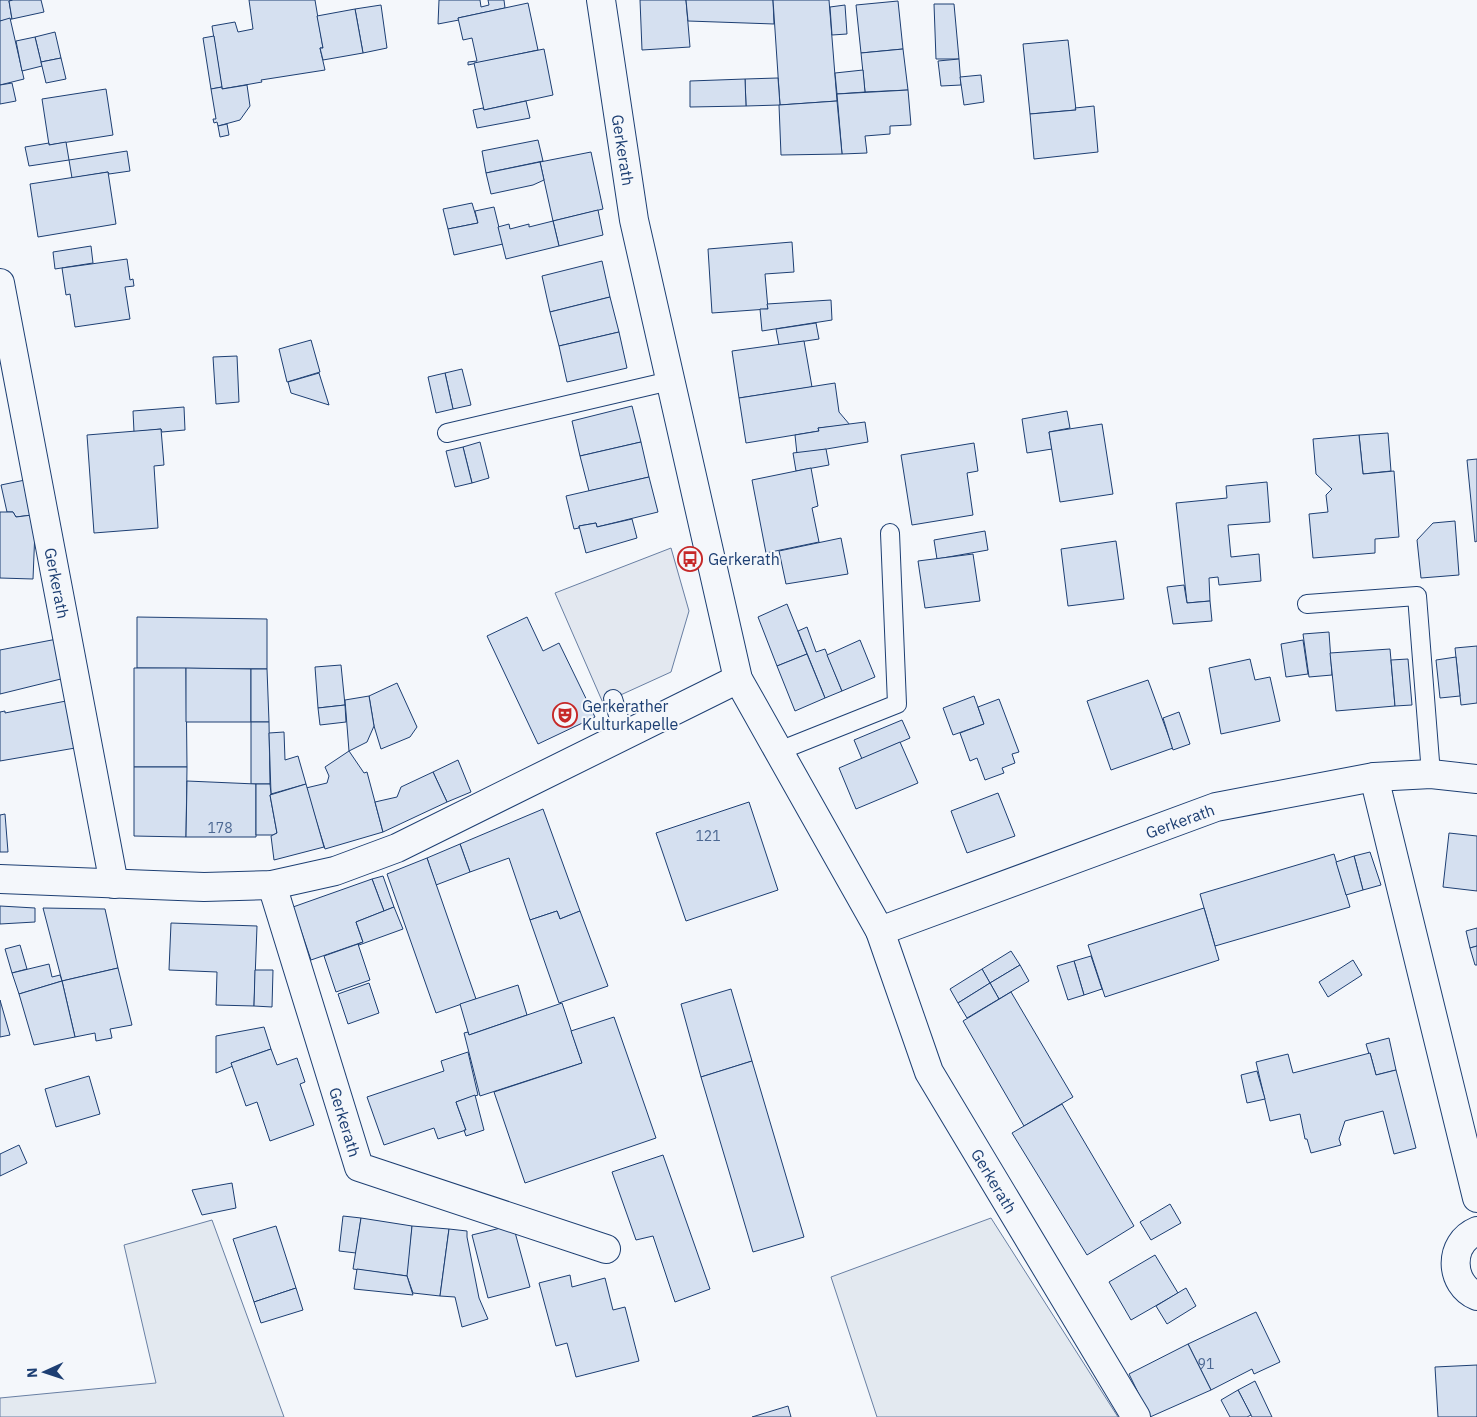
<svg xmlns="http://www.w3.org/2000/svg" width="1477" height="1417" font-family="'IBM Plex Sans',sans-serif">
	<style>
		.green { fill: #e3e9f0; stroke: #687fa3 }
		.parking { fill: #e3e8f0; stroke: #687fa3 }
		.building { fill: #d5e0f0; stroke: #1d3f73 }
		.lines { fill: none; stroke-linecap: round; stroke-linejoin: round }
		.service-casing { stroke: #1d3f73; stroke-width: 20 }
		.minor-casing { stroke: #1d3f73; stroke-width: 30 }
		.tertiary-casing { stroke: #1d3f73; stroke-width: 30 }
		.service { stroke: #f4f7fb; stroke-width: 18 }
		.minor { stroke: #f4f7fb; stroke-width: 28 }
		.tertiary { stroke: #f4f7fb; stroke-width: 28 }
		.labels { text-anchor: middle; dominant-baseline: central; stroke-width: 4; stroke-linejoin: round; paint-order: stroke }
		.number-label { font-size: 14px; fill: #4b6792 }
		.street-label { font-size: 16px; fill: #1d3f73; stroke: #f4f7fb }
		.poi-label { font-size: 16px; fill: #1d3f73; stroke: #f4f7fb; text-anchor: start }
	</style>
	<rect width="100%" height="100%" fill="#f4f7fb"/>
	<!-- green -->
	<g class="green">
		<path d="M991 1218 1118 1417H877L831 1277Z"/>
		<path d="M212 1220 284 1417H0V1398L156 1383 124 1245Z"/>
	</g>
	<!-- parking -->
	<path class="parking" d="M671 548 689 611 671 672 603 703 555 593Z"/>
	<!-- building -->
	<g class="building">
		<path d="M0 0H13L9 1 12 19 0 21Z"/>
		<path d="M13 0H41L44 12 12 19 9 1Z"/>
		<path d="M249 0H315L323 48H320L325 70 261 80 262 82 222 89 212 26 235 22 238 32 253 29Z"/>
		<path d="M439 0H480L481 7 489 5 488 0H504L505 8 458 18 459 20 438 24Z"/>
		<path d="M640 0H686L690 47 642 50Z"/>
		<path d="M686 0H773L774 24 688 21Z"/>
		<path d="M773 0H829L837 101 780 105Z"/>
		<path d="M898 1 903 49 861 53 856 5Z"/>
		<path d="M528 3 538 50 468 65V62L477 61 472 38 463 40 458 18Z"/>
		<path d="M934 4H954L959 59H936Z"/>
		<path d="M381 5 387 48 363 53 355 9Z"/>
		<path d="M845 5 847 34 832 35 830 7Z"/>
		<path d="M355 9 363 53 323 60 320 48H323L317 16Z"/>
		<path d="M10 18 24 79 0 85V21Z"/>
		<path d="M55 32 61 58 41 62 35 37Z"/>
		<path d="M214 36 222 87 211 89 203 38Z"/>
		<path d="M35 37 42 66 22 71 16 41Z"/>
		<path d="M1068 40 1076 110 1030 114 1023 44Z"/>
		<path d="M544 49 553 95 484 110 474 63Z"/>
		<path d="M903 49 908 90 865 92 861 53Z"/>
		<path d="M61 58 66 79 46 83 41 62Z"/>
		<path d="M959 59 961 85 941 86 938 61Z"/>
		<path d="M863 70 865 92 837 94 835 73Z"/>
		<path d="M981 75 984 102 964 105 960 77Z"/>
		<path d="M778 78 780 105 746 106 745 79Z"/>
		<path d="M745 79 746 106 690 107V81Z"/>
		<path d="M12 83 16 101 0 104V85Z"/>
		<path d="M247 85 250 106 240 120 218 126 217 122 214 123 213 119H216L211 89 222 87V89Z"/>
		<path d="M106 89 113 135 49 145 42 99Z"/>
		<path d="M908 90 911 125 890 126V134L865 136 867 153 842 154 837 94Z"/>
		<path d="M526 101 530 118 477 128 473 110 483 108 484 110Z"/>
		<path d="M837 101 842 154 781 155 779 105Z"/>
		<path d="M1094 106 1098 152 1034 159 1030 114 1076 110 1075 108Z"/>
		<path d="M227 124 229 135 220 137 218 126Z"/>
		<path d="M538 140 543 161 486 173 482 151Z"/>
		<path d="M66 142 69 160 29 166 25 147 49 143V145Z"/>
		<path d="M127 151 130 171 109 174 108 172 72 178 69 160Z"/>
		<path d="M591 152 603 209 553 221 540 162Z"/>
		<path d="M540 162 544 180 533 185 491 194 486 173Z"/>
		<path d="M108 172 116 224 38 237 30 184Z"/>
		<path d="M472 203 478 223 448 229 443 209Z"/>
		<path d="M494 207 503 244 454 255 448 229 478 223 475 211Z"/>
		<path d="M598 210 603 235 559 246 553 221Z"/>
		<path d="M553 221 559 246 506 259 498 227 509 224 510 229 529 224V227Z"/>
		<path d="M792 242 794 272 765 274 768 309 712 313 708 249Z"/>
		<path d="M91 246 93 263 55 269 53 252Z"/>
		<path d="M127 259 130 280 133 279 134 286 125 287 130 319 75 327 70 294 66 295 62 268Z"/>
		<path d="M602 261 610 297 550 312 542 276Z"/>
		<path d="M610 297 619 332 559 346 550 312Z"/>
		<path d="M831 300 832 320 762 331 760 309H768L767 304Z"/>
		<path d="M816 323 819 339 779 345 776 329Z"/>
		<path d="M619 332 627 368 567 382 559 346Z"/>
		<path d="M311 340 320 372 287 382 279 349Z"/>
		<path d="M804 341 812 387 739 398 732 351Z"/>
		<path d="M237 356 239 402 216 404 213 357Z"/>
		<path d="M462 369 471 405 453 409 445 373Z"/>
		<path d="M319 373 329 405 291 393 288 382Z"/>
		<path d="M445 373 453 409 436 413 428 377Z"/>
		<path d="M835 383 839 412 850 425 818 428 819 431 746 443 739 398Z"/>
		<path d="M632 406 641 442 580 456 572 421Z"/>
		<path d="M184 407 185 430 162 432 161 429 134 432 133 411Z"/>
		<path d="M1067 411 1070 428 1049 432 1052 449 1027 453 1022 419Z"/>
		<path d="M865 422 868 442 797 454 795 435 819 431 818 428Z"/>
		<path d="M1102 424 1113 494 1060 502 1049 432Z"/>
		<path d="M161 429 164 465 154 466 158 528 94 533 87 435Z"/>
		<path d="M1388 433 1391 471 1363 474 1359 435Z"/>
		<path d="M1359 435 1363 474 1394 471 1399 537 1375 539V553L1313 558 1309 514 1328 512 1326 495 1332 489 1316 474 1313 439Z"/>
		<path d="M480 442 489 478 472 483 463 447Z"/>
		<path d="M641 442 649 477 589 491 580 456Z"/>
		<path d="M974 443 978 471 967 473 973 515 912 525 901 455Z"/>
		<path d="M463 447 472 483 455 487 446 451Z"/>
		<path d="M826 449 829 465 796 471 793 453Z"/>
		<path d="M1477 459V541L1475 542 1467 460Z"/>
		<path d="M811 468 818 506 812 508 819 542 766 553 752 480Z"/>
		<path d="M649 477 658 512 597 527 596 523 579 526V528L574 529 566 496Z"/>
		<path d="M25 480 32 515 16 517 13 512H7L1 485Z"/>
		<path d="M1267 482 1270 522 1228 525 1231 557 1259 554 1261 581 1219 585 1218 577 1209 578 1210 601 1187 603 1176 503 1227 498 1226 486Z"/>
		<path d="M0 512H13L16 517 32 515 35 530 33 579 0 578Z"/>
		<path d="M632 519 637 538 586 553 579 526 596 523 597 527Z"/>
		<path d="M1455 521 1459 575 1421 578 1417 540 1433 523Z"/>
		<path d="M985 531 988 550 937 559 934 540Z"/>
		<path d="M841 538 848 574 786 584 779 551Z"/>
		<path d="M1116 541 1124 599 1068 606 1061 549Z"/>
		<path d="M973 554 980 601 925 608 918 561Z"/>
		<path d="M1184 585 1187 603 1210 601 1212 621 1173 624 1167 587Z"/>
		<path d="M787 604 807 654 777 666 758 617Z"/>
		<path d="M137 617 267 619V669L137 668Z"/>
		<path d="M527 617 543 651 559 643 595 717 538 744 487 636Z"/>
		<path d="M807 627 816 652 825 649 842 691 825 698 798 631Z"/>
		<path d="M1329 632 1332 675 1309 677 1303 634Z"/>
		<path d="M57 639 65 678 0 694V650Z"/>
		<path d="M860 640 875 677 842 691 827 655Z"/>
		<path d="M1303 640 1308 674 1286 677 1281 644Z"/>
		<path d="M1477 646V703L1461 705 1455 648Z"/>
		<path d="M1390 649 1395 706 1336 711 1330 653Z"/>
		<path d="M807 654 825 698 795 711 777 666Z"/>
		<path d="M1456 657 1460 696 1440 698 1436 660Z"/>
		<path d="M1250 659 1255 680 1270 677 1280 721 1221 734 1209 668Z"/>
		<path d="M1408 659 1412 705 1395 706 1391 660Z"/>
		<path d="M341 665 345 705 318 708 315 667Z"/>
		<path d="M134 668H186L187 767H134Z"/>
		<path d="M186 668 251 669V722H186Z"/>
		<path d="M251 669H267L269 722H251Z"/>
		<path d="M1148 680 1173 748 1111 770 1087 701Z"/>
		<path d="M397 683 417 727 410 737 381 749 374 726 369 696Z"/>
		<path d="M369 696 374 726 367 742 349 751 345 700Z"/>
		<path d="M974 696 984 724 953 735 943 708Z"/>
		<path d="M999 699 1019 752 1012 754 1015 763 1002 768 1004 773 985 780 977 758 970 761 960 733 984 724 978 707Z"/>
		<path d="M71 700 81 747 0 761V712L5 711V713Z"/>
		<path d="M345 705 346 722 320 725 318 708Z"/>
		<path d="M1179 712 1190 744 1173 750 1163 718Z"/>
		<path d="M902 720 910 738 862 759 854 740Z"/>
		<path d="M251 722H269L270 784H251Z"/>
		<path d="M284 732 285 760 298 756 306 784 271 794 269 733Z"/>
		<path d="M900 742 918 783 856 809 839 768Z"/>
		<path d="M349 751 364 773 367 772 383 832 325 849 306 788 327 783 329 776 325 767Z"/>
		<path d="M458 760 471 792 447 802 433 772Z"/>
		<path d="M134 767H187L186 837 134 836Z"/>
		<path d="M433 772 447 802 383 832 375 802 397 797 401 787Z"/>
		<path d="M187 781 256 784V837H186Z"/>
		<path d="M256 784H270L271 794 270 795 277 833 273 835H256Z"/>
		<path d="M306 784 324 847 274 860 271 836 277 833 270 795Z"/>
		<path d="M998 793 1015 836 967 853 951 811Z"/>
		<path d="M749 802 778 890 686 921 656 833Z"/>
		<path d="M543 809 580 911 560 919 557 911 530 920 509 858 470 872 460 844Z"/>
		<path d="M5 814 8 852H0V815Z"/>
		<path d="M1449 833 1477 836V891L1443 887Z"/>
		<path d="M460 844 470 872 436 885 427 858Z"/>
		<path d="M1370 852 1381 885 1363 890 1354 856Z"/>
		<path d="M1334 854 1350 907 1215 946 1200 894Z"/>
		<path d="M1354 856 1363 890 1346 895 1336 862Z"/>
		<path d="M427 858 476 999 436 1013 387 874Z"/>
		<path d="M383 876 394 907 384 911 372 879Z"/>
		<path d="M372 879 384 911 356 922 363 942 311 960 293 907Z"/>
		<path d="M0 906 35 908V922L0 924Z"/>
		<path d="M394 907 403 929 359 945 358 944 363 942 356 922Z"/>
		<path d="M43 908 105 909 118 968 62 981Z"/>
		<path d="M1204 908 1219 960 1105 997 1088 945Z"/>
		<path d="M557 911 560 919 580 911 608 986 559 1003 530 920Z"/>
		<path d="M171 923 257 926 254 1006 216 1005 217 972 169 970Z"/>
		<path d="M1477 928V946L1470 948 1466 931Z"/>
		<path d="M358 944 370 980 336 992 324 956Z"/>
		<path d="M20 945 27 969 12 973 5 949Z"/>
		<path d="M1477 946V965H1475L1470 948Z"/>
		<path d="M1011 951 1020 965 990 983 982 969Z"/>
		<path d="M1091 956 1102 989 1084 995 1074 961Z"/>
		<path d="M1353 960 1362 975 1328 997 1319 982Z"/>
		<path d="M1074 961 1084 995 1068 1000 1057 966Z"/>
		<path d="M49 964 52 977 60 975 62 981 19 994 12 973Z"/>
		<path d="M1020 965 1029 981 999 999 990 983Z"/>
		<path d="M118 968 132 1025 110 1029 112 1038 96 1041 95 1033 75 1037 62 981Z"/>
		<path d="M982 969 990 983 958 1003 950 989Z"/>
		<path d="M255 970H273L272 1007 254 1006Z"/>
		<path d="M62 981 75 1037 34 1045 19 994Z"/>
		<path d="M369 983 379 1013 348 1024 338 994Z"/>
		<path d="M990 983 999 999 967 1018 958 1003Z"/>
		<path d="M518 985 527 1015 469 1035 460 1004Z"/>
		<path d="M731 989 752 1061 701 1077 681 1004Z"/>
		<path d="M1011 992 1073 1097 1024 1126 963 1021Z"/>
		<path d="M0 1000 10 1035 0 1037Z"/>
		<path d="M562 1003 582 1063 480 1096 464 1033 468 1032 469 1035Z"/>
		<path d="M614 1017 656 1138 525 1183 494 1092 582 1063 571 1031Z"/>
		<path d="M264 1027 271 1049 231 1063 233 1066 216 1073V1036Z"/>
		<path d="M1389 1038 1396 1070 1376 1075 1370 1053 1369 1054 1366 1044Z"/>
		<path d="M271 1049 277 1065 297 1058 305 1082 300 1084 314 1125 270 1141 257 1102 246 1106 231 1063Z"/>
		<path d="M468 1052 478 1095 456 1102 466 1130 438 1139 434 1128 384 1145 367 1097 444 1071 441 1061Z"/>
		<path d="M1370 1053 1376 1075 1396 1070 1416 1148 1394 1154 1383 1111 1345 1121 1339 1139 1341 1145 1311 1153 1307 1139H1305L1300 1114 1270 1121 1256 1062 1288 1054 1293 1073Z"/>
		<path d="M752 1061 804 1237 753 1252 701 1077Z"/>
		<path d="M1257 1071 1265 1099 1247 1103 1241 1075Z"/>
		<path d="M89 1076 100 1114 56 1127 45 1089Z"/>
		<path d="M475 1095 484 1130 466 1136 464 1130H466L456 1102Z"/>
		<path d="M1062 1104 1134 1226 1087 1255 1012 1133Z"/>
		<path d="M19 1145 27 1163 0 1176V1154Z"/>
		<path d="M663 1155 710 1289 675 1302 653 1236 636 1240 612 1172Z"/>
		<path d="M232 1183 236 1208 202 1215 192 1190Z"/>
		<path d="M1170 1204 1181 1223 1151 1240 1140 1222Z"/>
		<path d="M343 1216 361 1218 356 1253 339 1251Z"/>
		<path d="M361 1218 412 1226 408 1276 353 1269Z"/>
		<path d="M513 1225 530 1287 488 1298 472 1235Z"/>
		<path d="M276 1226 296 1288 254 1302 233 1239Z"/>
		<path d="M412 1226 449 1229 440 1296 413 1293 407 1276Z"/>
		<path d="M449 1229 467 1231V1237L479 1298 488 1319 462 1327 455 1297 440 1296Z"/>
		<path d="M1155 1255 1178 1293 1131 1320 1109 1282Z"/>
		<path d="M357 1269 407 1276 413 1295 354 1289Z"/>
		<path d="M570 1275 572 1287 605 1278 613 1310 625 1307 639 1361 576 1377 567 1343 556 1346 539 1283Z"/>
		<path d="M296 1288 303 1310 261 1323 254 1302Z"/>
		<path d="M1186 1288 1196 1306 1167 1324 1156 1306Z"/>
		<path d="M1256 1312 1280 1362 1254 1374 1252 1369 1211 1390 1188 1344Z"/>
		<path d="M1188 1344 1211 1390 1150 1417 1129 1374Z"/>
		<path d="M1477 1365V1417H1438L1435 1367Z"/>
		<path d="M1255 1381 1272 1417H1252L1238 1390Z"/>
		<path d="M1238 1390 1251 1415 1247 1417H1230L1221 1400Z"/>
		<path d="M788 1406 791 1417H752Z"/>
	</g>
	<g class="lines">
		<defs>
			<g id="service">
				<path d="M447 433 670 381"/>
				<path d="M1307 604 1417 596 1431 774"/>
				<path d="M613 699 624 734"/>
				<path d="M779 751 897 704 890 533"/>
			</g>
			<g id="minor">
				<path d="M0 283 114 884"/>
				<path d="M1374 777 1477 1198"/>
				<path d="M272 885 359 1167 606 1249"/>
				<path d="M880 931 929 1072 1136 1417"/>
				<path d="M1477 1231C1448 1243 1449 1284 1477 1296"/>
			</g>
			<g id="tertiary">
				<path d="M601 0 634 220 738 679 880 931 1216 807 1374 777 1431 774 1477 779"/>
				<path d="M0 879 204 887 272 885 335 871 397 848 738 679"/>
			</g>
		</defs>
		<!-- service casing -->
		<use href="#service" class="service-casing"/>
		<!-- minor casing -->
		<use href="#minor" class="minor-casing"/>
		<!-- tertiary casing -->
		<use href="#tertiary" class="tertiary-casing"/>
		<!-- service -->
		<use href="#service" class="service"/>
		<!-- minor -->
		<use href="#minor" class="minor"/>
		<!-- tertiary -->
		<use href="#tertiary" class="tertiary"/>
	</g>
	<!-- icons -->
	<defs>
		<symbol id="bus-ring" viewBox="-11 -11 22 22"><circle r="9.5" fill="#f4f7fb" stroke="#c62828" stroke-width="1.5"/><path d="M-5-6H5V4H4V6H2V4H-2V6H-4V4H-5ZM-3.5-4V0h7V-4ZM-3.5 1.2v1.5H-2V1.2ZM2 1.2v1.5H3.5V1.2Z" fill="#c62828"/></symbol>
		<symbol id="theatre-ring" viewBox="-11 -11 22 22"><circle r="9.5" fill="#f4f7fb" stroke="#c62828" stroke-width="1.5"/><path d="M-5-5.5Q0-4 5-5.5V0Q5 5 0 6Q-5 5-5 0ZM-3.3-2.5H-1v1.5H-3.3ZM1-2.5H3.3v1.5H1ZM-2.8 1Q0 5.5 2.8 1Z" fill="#c62828"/></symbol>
	</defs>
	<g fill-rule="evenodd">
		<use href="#bus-ring" x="676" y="545" width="28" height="28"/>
		<use href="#theatre-ring" x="551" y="701" width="28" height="28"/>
	</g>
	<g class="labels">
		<!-- number labels -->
		<g class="number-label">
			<text x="220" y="828">178</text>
			<text x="708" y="836">121</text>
			<text x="1206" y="1364">91</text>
		</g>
		<!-- street labels -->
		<g class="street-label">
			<text transform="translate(623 150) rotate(81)">Gerkerath</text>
			<text transform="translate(57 583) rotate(79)">Gerkerath</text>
			<text transform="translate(1180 821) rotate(-20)">Gerkerath</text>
			<text transform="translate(345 1122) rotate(73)">Gerkerath</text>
			<text transform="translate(994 1181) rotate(59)">Gerkerath</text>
		</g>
		<!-- poi labels -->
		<g class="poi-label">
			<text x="708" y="559">Gerkerath</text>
			<text x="582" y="706">Gerkerather<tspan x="582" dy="18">Kulturkapelle</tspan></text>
		</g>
	</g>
	<!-- north arrow -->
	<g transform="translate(45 1372) rotate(267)" stroke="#f4f7fb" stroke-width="4" paint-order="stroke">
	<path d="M0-4L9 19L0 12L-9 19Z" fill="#1d3f73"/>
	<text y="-8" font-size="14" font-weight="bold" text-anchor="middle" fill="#1d3f73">N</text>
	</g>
</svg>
